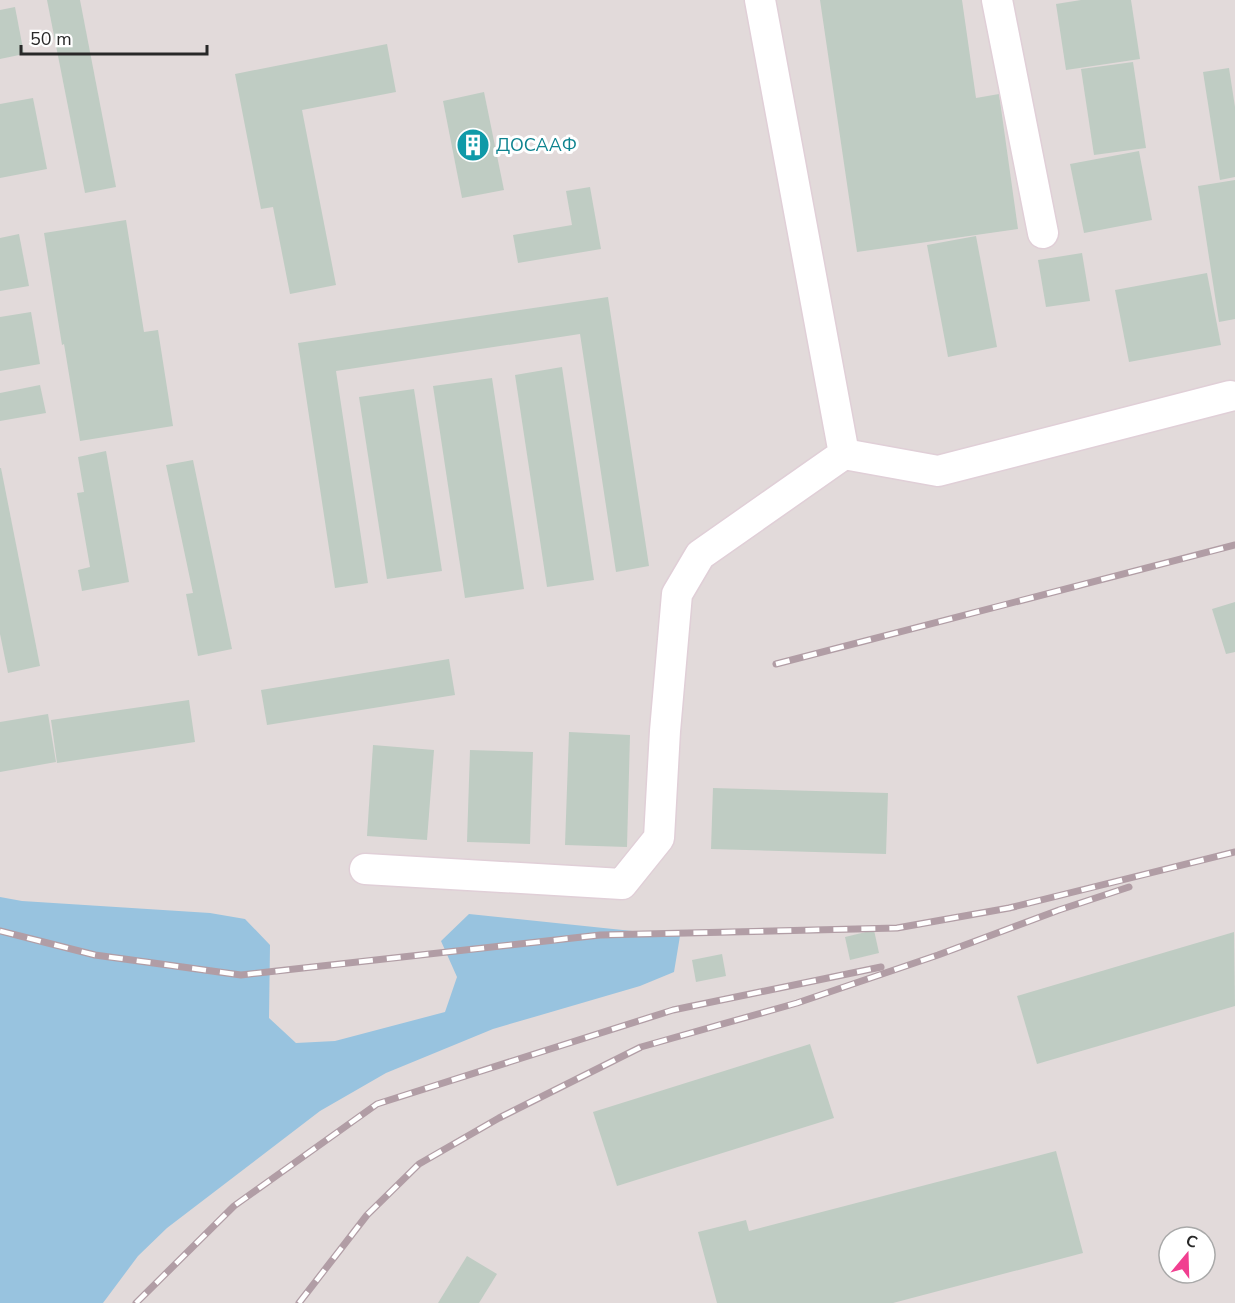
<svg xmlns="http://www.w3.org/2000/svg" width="1235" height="1303" font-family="'Nunito Sans',sans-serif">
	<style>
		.industrial { fill: #e2dada; fill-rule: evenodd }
		.green { fill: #98c3df }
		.building { fill: #bfccc3 }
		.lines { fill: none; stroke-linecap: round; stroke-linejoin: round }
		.minor-casing { stroke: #e0cfd7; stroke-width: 33 }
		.minor { stroke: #fff; stroke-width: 30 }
		.rail-casing { stroke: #b19da5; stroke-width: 7 }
		.rail { stroke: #fff; stroke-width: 4.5; stroke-dasharray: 14; stroke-linecap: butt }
		.labels { text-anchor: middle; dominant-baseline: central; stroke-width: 6; stroke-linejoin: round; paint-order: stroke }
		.culture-label { font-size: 18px; fill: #0d838f; stroke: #fff; text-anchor: start }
	</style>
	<rect width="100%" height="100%" fill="#d9eade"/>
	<!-- industrial -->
	<path class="industrial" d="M0 0H1235V1303H0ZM1169 1237H1205V1273H1169Z"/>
	<!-- green -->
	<path class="green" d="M0 897 22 901 210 913 245 919 270 945 269 1018 296 1043 335 1041 445 1012 457 977 441 941 469 914 680 936 674 972 640 986 493 1029 386 1073 320 1111 167 1228 138 1256 103 1303H0Z"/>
	<!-- building -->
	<g class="building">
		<path d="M47 0H80L116 187 85 193Z"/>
		<path d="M820 0H962L976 98 999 94 1018 229 857 252Z"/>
		<path d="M1081 0H1131L1140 59 1066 70 1056 4Z"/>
		<path d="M15 7 24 54 0 59V10Z"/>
		<path d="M387 44 396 92 302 110 336 285 290 294 273 207 261 209 235 74Z"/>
		<path d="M1133 62 1146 148 1094 155 1081 69Z"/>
		<path d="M1229 68 1235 107V177L1220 180 1203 72Z"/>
		<path d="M484 92 504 190 462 198 443 101Z"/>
		<path d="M33 98 47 169 0 178V104Z"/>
		<path d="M1139 151 1152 220 1084 233 1070 164Z"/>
		<path d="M1235 180V319L1219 322 1198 186Z"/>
		<path d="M590 187 601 249 518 263 513 235 572 225 566 191Z"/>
		<path d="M126 220 144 332 158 330 173 426 80 441 64 344 62 345 44 233Z"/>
		<path d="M19 234 29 286 0 291V238Z"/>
		<path d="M976 236 997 347 948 357 927 245Z"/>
		<path d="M1082 253 1090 301 1046 307 1038 260Z"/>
		<path d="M1207 273 1221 345 1129 362 1115 290Z"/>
		<path d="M608 297 649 566 616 572 580 334 336 371 368 583 335 588 298 343Z"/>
		<path d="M31 312 40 364 0 371V317Z"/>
		<path d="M562 367 594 580 547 587 515 375Z"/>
		<path d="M492 378 524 589 465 598 433 386Z"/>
		<path d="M40 385 46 413 0 421V393Z"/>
		<path d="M414 389 442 571 387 579 359 397Z"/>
		<path d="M106 451 129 582 82 591 78 570 90 567 77 493 84 492 78 457Z"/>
		<path d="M193 460 232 649 198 656 186 594 193 593 166 465Z"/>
		<path d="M0 468H1L40 666 8 673 0 634Z"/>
		<path d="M1235 602V652L1226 654 1212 609Z"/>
		<path d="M449 659 455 695 267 725 261 690Z"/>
		<path d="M189 700 195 742 57 763 51 720Z"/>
		<path d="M48 714 56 762 0 772V722Z"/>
		<path d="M569 732 630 735 627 847 565 845Z"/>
		<path d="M373 745 434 750 427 840 367 836Z"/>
		<path d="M470 750 533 752 530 844 467 842Z"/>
		<path d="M713 788 888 793 886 854 711 849Z"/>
		<path d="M874 930 879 953 850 960 845 937Z"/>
		<path d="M1234 932 1235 1006 1037 1064 1017 996Z"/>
		<path d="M722 954 726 976 696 982 692 960Z"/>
		<path d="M810 1044 834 1118 617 1186 593 1112Z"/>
		<path d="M1056 1151 1083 1253 893 1303H717L698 1232 746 1220 749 1231Z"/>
		<path d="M467 1256 497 1274 479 1303H438Z"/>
	</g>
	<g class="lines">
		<defs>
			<g id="minor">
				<path d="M997 0 1043 233"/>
				<path d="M844 454 938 471 1230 396"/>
				<path d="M365 869 622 884 659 838 665 731 677 594 700 555 844 454 760 0"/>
			</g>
		</defs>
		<!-- minor casing -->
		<use href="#minor" class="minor-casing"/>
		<!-- minor -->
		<use href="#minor" class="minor"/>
		<defs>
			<g id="rail">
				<path d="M776 664 1235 545"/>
				<path d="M0 931 95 955 241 975 600 935 897 928 1009 908 1235 852"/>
				<path d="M136 1303 234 1206 377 1104 673 1010 881 967"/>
				<path d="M299 1303 367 1215 419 1164 499 1118 641 1047 797 1003 938 955 1059 910 1129 887"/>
			</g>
		</defs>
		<!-- rail casing -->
		<use href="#rail" class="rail-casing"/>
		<!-- rail -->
		<use href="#rail" class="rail"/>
	</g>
	<!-- icons -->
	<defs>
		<symbol id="building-disc" viewBox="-11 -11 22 22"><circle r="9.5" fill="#0f9aa8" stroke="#fff"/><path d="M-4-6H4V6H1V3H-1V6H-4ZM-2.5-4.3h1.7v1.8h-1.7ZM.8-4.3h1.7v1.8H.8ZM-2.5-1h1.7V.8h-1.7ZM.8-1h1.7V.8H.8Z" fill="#fff"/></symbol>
	</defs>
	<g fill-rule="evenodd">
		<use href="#building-disc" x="454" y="126" width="38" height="38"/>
	</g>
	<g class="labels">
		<!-- culture labels -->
		<g class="culture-label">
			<text x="496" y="145">ДОСААФ</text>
		</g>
	</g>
	<!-- north arrow -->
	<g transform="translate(1187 1255) rotate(19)"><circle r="28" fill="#ffffff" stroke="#a9a9a9" stroke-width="1.5"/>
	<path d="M0-4.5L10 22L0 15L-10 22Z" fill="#f13f90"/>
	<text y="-9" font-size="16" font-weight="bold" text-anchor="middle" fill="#282828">С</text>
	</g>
	<!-- scale -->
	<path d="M21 45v9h186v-9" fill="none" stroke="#282828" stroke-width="3"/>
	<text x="30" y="45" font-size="18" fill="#282828" stroke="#ffffff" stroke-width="4.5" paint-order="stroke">50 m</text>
</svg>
